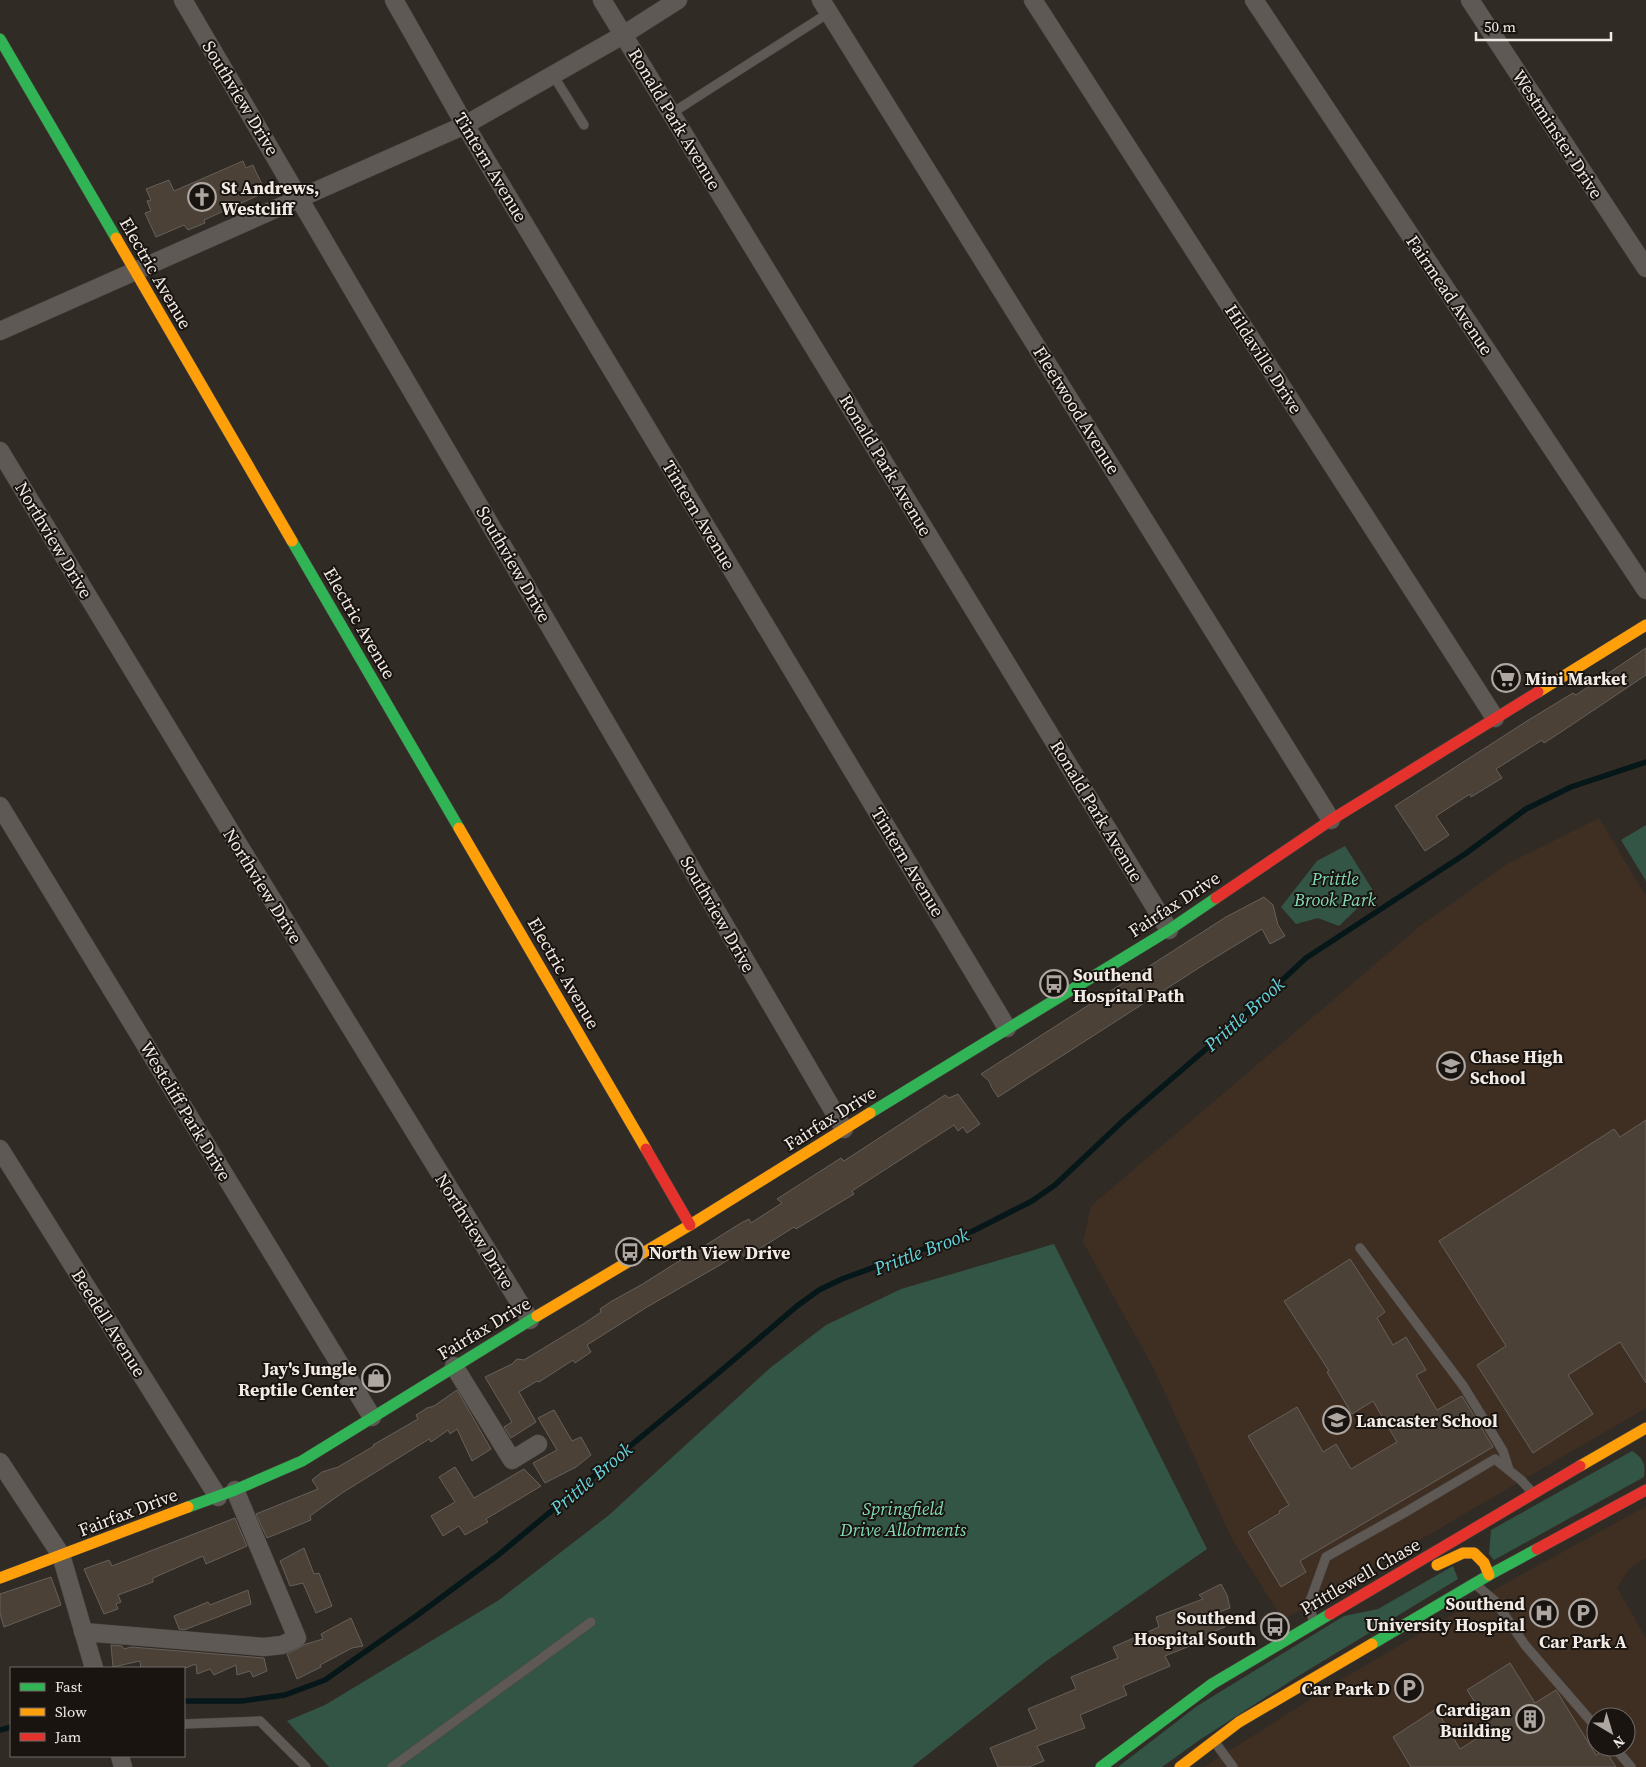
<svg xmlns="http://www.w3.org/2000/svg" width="1646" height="1767" font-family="'Source Serif 4',serif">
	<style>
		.built { fill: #3f2f22; fill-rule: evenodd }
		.green { fill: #335545 }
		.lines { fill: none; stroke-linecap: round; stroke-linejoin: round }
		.stream { stroke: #051718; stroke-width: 5.5 }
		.building { fill: #4b4137; stroke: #66605b }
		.lane-casing { stroke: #4c4742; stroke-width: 10 }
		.street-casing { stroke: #4c4742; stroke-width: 19 }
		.fast-casing { stroke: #4c4742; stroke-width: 12 }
		.slow-casing { stroke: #4c4742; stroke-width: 12 }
		.jam-casing { stroke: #4c4742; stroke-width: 12 }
		.lane { stroke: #5e5955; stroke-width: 9 }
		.street { stroke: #5e5955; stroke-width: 18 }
		.fast { stroke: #30b455; stroke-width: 11 }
		.slow { stroke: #ff9f0a; stroke-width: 11 }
		.jam { stroke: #e5322d; stroke-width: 11 }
		.labels { text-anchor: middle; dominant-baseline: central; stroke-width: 4; stroke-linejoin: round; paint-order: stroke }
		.street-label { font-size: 18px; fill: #f2eae4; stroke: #191410 }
		.poi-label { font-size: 18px; font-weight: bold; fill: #f2eae4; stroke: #191410; text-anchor: start }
		.park-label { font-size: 18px; font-style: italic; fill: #82dbb5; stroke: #191410 }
		.water-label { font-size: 19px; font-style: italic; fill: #65d6de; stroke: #191410 }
	</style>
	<rect width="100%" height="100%" fill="#312b25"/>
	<!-- built -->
	<g class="built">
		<path d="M1599 818 1646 896V1408L1283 1620 1232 1539 1153 1367 1083 1242 1091 1206 1420 926 1507 864Z"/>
		<path d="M1646 1506V1558L1630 1568 1617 1588 1646 1638V1767H1204L1342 1679 1512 1580ZM1596 1717H1626V1747H1596Z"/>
	</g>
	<!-- green -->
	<g class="green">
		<path d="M1646 825V881L1621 840Z"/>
		<path d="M1345 846 1374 892 1339 926 1318 918 1296 924 1281 907 1317 861Z"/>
		<path d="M1054 1244 1207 1549 1045 1662 912 1767H329L287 1721 325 1705 499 1600 609 1515 770 1368 826 1325 901 1289Z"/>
		<path d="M1632 1451C1643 1458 1646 1464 1644 1477L1494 1560 1489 1554 1491 1530Z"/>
		<path d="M1453 1566 1458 1579 1300 1675 1198 1741 1162 1767H1118L1197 1706 1344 1616 1378 1609Z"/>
	</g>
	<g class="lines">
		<!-- stream -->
		<g class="stream">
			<path d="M184 1701H242L285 1695 325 1680 419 1614 497 1556 716 1375 797 1306 819 1290 842 1279 973 1231 1032 1201 1055 1185 1125 1119 1235 1024 1306 958 1465 854 1526 809 1571 787 1646 762"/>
			<path d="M0 1730 11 1727"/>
		</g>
	</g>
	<!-- building -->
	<g class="building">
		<path d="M243 161 246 168 253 165 256 172 262 184 256 187 259 195 204 220 205 223 188 230 184 225 156 237 145 213 151 211 147 201 151 200 146 189 169 180 174 191Z"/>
		<path d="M1646 648V675L1558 734 1544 743 1542 740 1496 769 1502 778 1471 797 1470 794 1436 816 1449 835 1425 851 1395 806 1527 721 1573 693 1576 695Z"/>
		<path d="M1264 897 1273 905 1278 925 1285 936 1270 944 1262 929 1208 962 998 1097 992 1088 989 1081 981 1074 1226 917Z"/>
		<path d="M958 1094 980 1124 967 1133 963 1127 958 1131 954 1125 852 1191 854 1194 796 1229 794 1227 745 1258 740 1252 720 1265 647 1307 587 1345 591 1352 575 1363 573 1360 539 1382 537 1381 519 1392 536 1422 511 1438 504 1427 512 1422 485 1377 512 1364 517 1359 524 1360 585 1323 601 1312 600 1309 612 1301 641 1285 687 1256 707 1247 706 1245 741 1223 749 1219 751 1223 782 1203 777 1199 841 1158 844 1161 945 1095 949 1098Z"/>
		<path d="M1646 1120V1383L1620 1342 1568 1375 1593 1414 1533 1453 1477 1365 1506 1346 1439 1241 1614 1129 1620 1137Z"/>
		<path d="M1350 1259 1385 1312 1377 1318 1393 1345 1406 1337 1426 1370 1416 1375 1437 1410 1462 1396 1493 1447 1300 1561 1306 1572 1281 1587 1248 1532 1280 1513 1279 1511 1289 1505 1248 1436 1297 1407 1323 1452 1336 1444 1351 1469 1397 1442 1373 1401 1352 1414 1327 1372 1329 1371 1284 1301Z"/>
		<path d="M457 1390 491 1449 472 1461 457 1429 450 1434 448 1430 431 1442 429 1439 342 1493 310 1516 311 1520 267 1538 256 1514 318 1489 312 1480 322 1472 338 1467 374 1446 373 1445 418 1419 416 1415 427 1408 434 1406Z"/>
		<path d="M554 1410 572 1441 581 1437 591 1455 576 1467 545 1483 533 1463 557 1450 538 1418Z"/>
		<path d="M455 1467 474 1498 524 1469 541 1486 486 1519 488 1522 465 1535 459 1526 443 1536 431 1516 455 1502 439 1477Z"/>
		<path d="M235 1518 247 1546 206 1564 203 1556 153 1578V1582L118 1595 121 1602 116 1604 118 1609 104 1614 84 1569 109 1560 112 1566Z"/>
		<path d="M304 1548 314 1574 319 1573 332 1606 316 1613 303 1583 290 1586 280 1561Z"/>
		<path d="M51 1577 61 1605 4 1627 0 1614V1594Z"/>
		<path d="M1221 1584 1227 1595 1230 1608 1219 1612 1225 1627 1210 1633 1212 1637 1165 1656 1170 1666 1123 1686 1127 1695 1080 1715 1085 1728 1037 1746 1044 1761 1029 1767H998L990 1748 1037 1729 1028 1709 1076 1689 1071 1677 1118 1658 1113 1647 1159 1627 1156 1617 1203 1599 1199 1595Z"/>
		<path d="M248 1590 251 1604 184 1630 179 1629 174 1616 208 1602 210 1605Z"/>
		<path d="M351 1618 363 1646 352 1648 320 1665 321 1667 297 1679 287 1654 306 1644 323 1639 321 1634Z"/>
		<path d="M111 1645 122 1646 124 1649 131 1647 264 1658 267 1671 253 1677 250 1671 237 1675 236 1665 214 1675 210 1669 197 1674 196 1664 185 1668H141L140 1661 113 1667Z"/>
		<path d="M1510 1663 1535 1703 1556 1690 1596 1755 1605 1750 1616 1767H1411L1393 1737 1436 1709 1460 1749 1492 1729 1467 1690Z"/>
	</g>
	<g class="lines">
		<defs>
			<g id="lane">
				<path d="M553 75 584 125"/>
				<path d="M672 113 830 12"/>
				<path d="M1360 1248 1464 1387 1503 1451 1509 1470"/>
				<path d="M1475 1584 1495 1601 1525 1645 1596 1727"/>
				<path d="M1314 1623 1309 1604 1326 1557 1404 1513 1495 1459 1521 1480 1532 1492"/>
				<path d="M184 1724 260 1721 306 1767"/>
				<path d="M1214 1741 1233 1767"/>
				<path d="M1614 1747 1631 1767"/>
				<path d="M392 1767 591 1622"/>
			</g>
			<g id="street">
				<path d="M183 0 844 1129"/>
				<path d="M394 0 465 125 1007 1028"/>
				<path d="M602 0 1169 930"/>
				<path d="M821 0 1331 820"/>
				<path d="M1033 0 1495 718"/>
				<path d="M1254 0 1646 590"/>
				<path d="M1470 0 1646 268"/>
				<path d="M0 331 465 125 623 35 678 0"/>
				<path d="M0 451 235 839 530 1320"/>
				<path d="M0 806 372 1417"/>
				<path d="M0 1149 218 1497"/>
				<path d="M454 1366 512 1460 538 1444"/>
				<path d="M0 1462 61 1555 94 1668"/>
				<path d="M83 1632 264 1647 282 1645 297 1638 235 1490"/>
				<path d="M120 1756 123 1767"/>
			</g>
			<g id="fast">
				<path d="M0 39 116 238"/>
				<path d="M292 541 459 828"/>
				<path d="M870 1113 1169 930 1216 898"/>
				<path d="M188 1507 235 1490 302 1461 537 1316"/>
				<path d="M1372 1644 1489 1575 1537 1549"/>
				<path d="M1101 1767 1212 1684 1330 1614"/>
			</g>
			<g id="slow">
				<path d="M116 238 292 541"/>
				<path d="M1538 692 1646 625"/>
				<path d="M459 828 646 1149"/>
				<path d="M537 1316 690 1225 870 1113"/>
				<path d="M1580 1466 1646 1428"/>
				<path d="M1437 1565 1463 1553H1474L1484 1563 1489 1575"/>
				<path d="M0 1578 188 1507"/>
				<path d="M1180 1767 1239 1722 1372 1644"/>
			</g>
			<g id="jam">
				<path d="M1216 898 1331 820 1538 692"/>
				<path d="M646 1149 690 1225"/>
				<path d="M1537 1549 1646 1490"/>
				<path d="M1330 1614 1580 1466"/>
			</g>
		</defs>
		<!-- lane casing -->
		<use href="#lane" class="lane-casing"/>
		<!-- street casing -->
		<use href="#street" class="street-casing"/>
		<!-- fast casing -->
		<use href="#fast" class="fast-casing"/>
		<!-- slow casing -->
		<use href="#slow" class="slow-casing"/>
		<!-- jam casing -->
		<use href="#jam" class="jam-casing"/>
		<!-- lane -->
		<use href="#lane" class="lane"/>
		<!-- street -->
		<use href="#street" class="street"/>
		<!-- fast -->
		<use href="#fast" class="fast"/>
		<!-- slow -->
		<use href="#slow" class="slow"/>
		<!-- jam -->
		<use href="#jam" class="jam"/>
	</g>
	<!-- icons -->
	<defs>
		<symbol id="church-ring" viewBox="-11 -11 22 22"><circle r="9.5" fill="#191410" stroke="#aea7a1" stroke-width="1.5"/><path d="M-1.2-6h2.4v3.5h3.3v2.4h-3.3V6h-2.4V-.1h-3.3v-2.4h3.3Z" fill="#aea7a1"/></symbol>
		<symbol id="supermarket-ring" viewBox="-11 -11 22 22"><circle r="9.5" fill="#191410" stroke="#aea7a1" stroke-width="1.5"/><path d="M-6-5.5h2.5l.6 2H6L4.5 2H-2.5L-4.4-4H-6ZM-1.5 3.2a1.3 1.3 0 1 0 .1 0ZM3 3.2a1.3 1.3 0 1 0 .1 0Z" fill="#aea7a1"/></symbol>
		<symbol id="bus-ring" viewBox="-11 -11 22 22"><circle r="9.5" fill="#191410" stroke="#aea7a1" stroke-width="1.5"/><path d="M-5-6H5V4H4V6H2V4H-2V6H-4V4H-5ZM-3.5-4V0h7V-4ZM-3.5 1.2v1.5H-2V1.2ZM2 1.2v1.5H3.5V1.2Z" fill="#aea7a1"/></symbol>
		<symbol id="school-ring" viewBox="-11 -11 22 22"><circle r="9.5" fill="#191410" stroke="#aea7a1" stroke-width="1.5"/><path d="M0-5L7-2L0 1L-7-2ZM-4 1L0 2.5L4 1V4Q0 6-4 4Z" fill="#aea7a1"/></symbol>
		<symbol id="shop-ring" viewBox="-11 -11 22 22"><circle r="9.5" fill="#191410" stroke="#aea7a1" stroke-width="1.5"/><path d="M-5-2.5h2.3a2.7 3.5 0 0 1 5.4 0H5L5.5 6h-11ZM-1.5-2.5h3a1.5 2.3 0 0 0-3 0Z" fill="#aea7a1"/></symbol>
		<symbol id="hospital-ring" viewBox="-11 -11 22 22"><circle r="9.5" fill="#191410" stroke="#aea7a1" stroke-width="1.5"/><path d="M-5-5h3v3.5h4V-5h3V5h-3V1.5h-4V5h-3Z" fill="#aea7a1"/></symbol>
		<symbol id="parking-ring" viewBox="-11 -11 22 22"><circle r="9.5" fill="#191410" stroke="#aea7a1" stroke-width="1.5"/><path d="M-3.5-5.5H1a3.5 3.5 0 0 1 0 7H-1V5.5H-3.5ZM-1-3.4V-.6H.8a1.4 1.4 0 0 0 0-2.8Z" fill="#aea7a1"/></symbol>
		<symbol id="building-ring" viewBox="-11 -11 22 22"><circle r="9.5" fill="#191410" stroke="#aea7a1" stroke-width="1.5"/><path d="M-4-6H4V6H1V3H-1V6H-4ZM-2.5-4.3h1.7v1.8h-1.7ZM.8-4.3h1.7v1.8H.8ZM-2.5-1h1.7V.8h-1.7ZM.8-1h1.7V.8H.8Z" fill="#aea7a1"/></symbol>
	</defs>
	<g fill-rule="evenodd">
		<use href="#church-ring" x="186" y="181" width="32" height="32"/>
		<use href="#supermarket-ring" x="1490" y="662" width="32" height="32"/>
		<use href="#bus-ring" x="1038" y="968" width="32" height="32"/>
		<use href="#school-ring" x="1435" y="1050" width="32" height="32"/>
		<use href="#bus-ring" x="614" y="1236" width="32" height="32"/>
		<use href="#shop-ring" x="360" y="1362" width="32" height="32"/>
		<use href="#school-ring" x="1321" y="1404" width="32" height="32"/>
		<use href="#hospital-ring" x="1528" y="1597" width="32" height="32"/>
		<use href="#parking-ring" x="1567" y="1597" width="32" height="32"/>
		<use href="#bus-ring" x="1259" y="1611" width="32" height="32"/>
		<use href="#parking-ring" x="1393" y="1672" width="32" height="32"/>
		<use href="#building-ring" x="1514" y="1703" width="32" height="32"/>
	</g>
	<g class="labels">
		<!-- street labels -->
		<g class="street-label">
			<text transform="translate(241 98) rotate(59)">Southview Drive</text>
			<text transform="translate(675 119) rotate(59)">Ronald Park Avenue</text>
			<text transform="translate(1558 134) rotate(57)">Westminster Drive</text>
			<text transform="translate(491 167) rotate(59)">Tintern Avenue</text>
			<text transform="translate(156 273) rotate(60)">Electric Avenue</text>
			<text transform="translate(1450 295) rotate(56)">Fairmead Avenue</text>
			<text transform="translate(1264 359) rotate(57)">Hildaville Drive</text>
			<text transform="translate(1077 410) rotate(58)">Fleetwood Avenue</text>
			<text transform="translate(886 465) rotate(59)">Ronald Park Avenue</text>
			<text transform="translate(699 515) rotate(59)">Tintern Avenue</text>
			<text transform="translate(54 540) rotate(59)">Northview Drive</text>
			<text transform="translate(514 564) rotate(60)">Southview Drive</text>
			<text transform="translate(360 623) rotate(60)">Electric Avenue</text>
			<text transform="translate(1097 811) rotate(59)">Ronald Park Avenue</text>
			<text transform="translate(908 862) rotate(59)">Tintern Avenue</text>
			<text transform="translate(263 886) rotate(58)">Northview Drive</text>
			<text transform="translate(1174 904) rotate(-33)">Fairfax Drive</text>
			<text transform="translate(718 914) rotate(60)">Southview Drive</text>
			<text transform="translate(564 973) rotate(60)">Electric Avenue</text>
			<text transform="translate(186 1111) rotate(59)">Westcliff Park Drive</text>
			<text transform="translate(830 1118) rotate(-32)">Fairfax Drive</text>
			<text transform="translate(475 1231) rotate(58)">Northview Drive</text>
			<text transform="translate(109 1323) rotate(58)">Beedell Avenue</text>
			<text transform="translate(484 1328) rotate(-31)">Fairfax Drive</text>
			<text transform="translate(128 1512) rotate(-21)">Fairfax Drive</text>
			<text transform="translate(1360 1576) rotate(-30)">Prittlewell Chase</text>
		</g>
		<!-- poi labels -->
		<g class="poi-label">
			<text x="221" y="187">St Andrews,<tspan x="221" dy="21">Westcliff</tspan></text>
			<text x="1525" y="678">Mini Market</text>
			<text x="1073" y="974">Southend<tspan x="1073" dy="21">Hospital Path</tspan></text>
			<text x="1470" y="1056">Chase High<tspan x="1470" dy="21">School</tspan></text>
			<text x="649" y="1252">North View Drive</text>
			<text x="357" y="1368" text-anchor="end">Jay's Jungle<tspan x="357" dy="21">Reptile Center</tspan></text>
			<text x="1356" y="1420">Lancaster School</text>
			<text x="1525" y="1603" text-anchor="end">Southend<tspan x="1525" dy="21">University Hospital</tspan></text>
			<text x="1256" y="1617" text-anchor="end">Southend<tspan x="1256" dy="21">Hospital South</tspan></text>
			<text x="1583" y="1641" text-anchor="middle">Car Park A</text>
			<text x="1390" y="1688" text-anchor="end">Car Park D</text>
			<text x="1511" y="1709" text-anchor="end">Cardigan<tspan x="1511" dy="21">Building</tspan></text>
		</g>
		<!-- park labels -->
		<g class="park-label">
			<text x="1335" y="878">Prittle<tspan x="1335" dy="21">Brook Park</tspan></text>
			<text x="903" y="1508">Springfield<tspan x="903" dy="21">Drive Allotments</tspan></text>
		</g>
		<!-- water labels -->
		<g class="water-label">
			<text transform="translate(1244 1014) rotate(-42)">Prittle Brook</text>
			<text transform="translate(921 1251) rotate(-21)">Prittle Brook</text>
			<text transform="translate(591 1478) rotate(-40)">Prittle Brook</text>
		</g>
	</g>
	<!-- legend -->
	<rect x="10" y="1667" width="175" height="90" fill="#191410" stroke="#706a65"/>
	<rect x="20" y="1683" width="25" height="8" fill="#30b455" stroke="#706a65"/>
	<text x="55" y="1692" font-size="15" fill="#f2eae4">Fast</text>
	<rect x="20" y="1708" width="25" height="8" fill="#ff9f0a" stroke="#706a65"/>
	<text x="55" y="1717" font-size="15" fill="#f2eae4">Slow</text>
	<rect x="20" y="1733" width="25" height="8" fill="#e5322d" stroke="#706a65"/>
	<text x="55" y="1742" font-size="15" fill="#f2eae4">Jam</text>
	<!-- north arrow -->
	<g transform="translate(1611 1732) rotate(142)"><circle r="24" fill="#191410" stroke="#706a65"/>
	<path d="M0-4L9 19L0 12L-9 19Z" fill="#aea7a1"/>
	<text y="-8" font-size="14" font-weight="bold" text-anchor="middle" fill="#f2eae4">N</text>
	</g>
	<!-- scale -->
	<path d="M1476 32v8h135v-8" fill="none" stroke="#f2eae4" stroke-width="2.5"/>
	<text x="1484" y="32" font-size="15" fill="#f2eae4" stroke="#191410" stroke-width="4" paint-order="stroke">50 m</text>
</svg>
